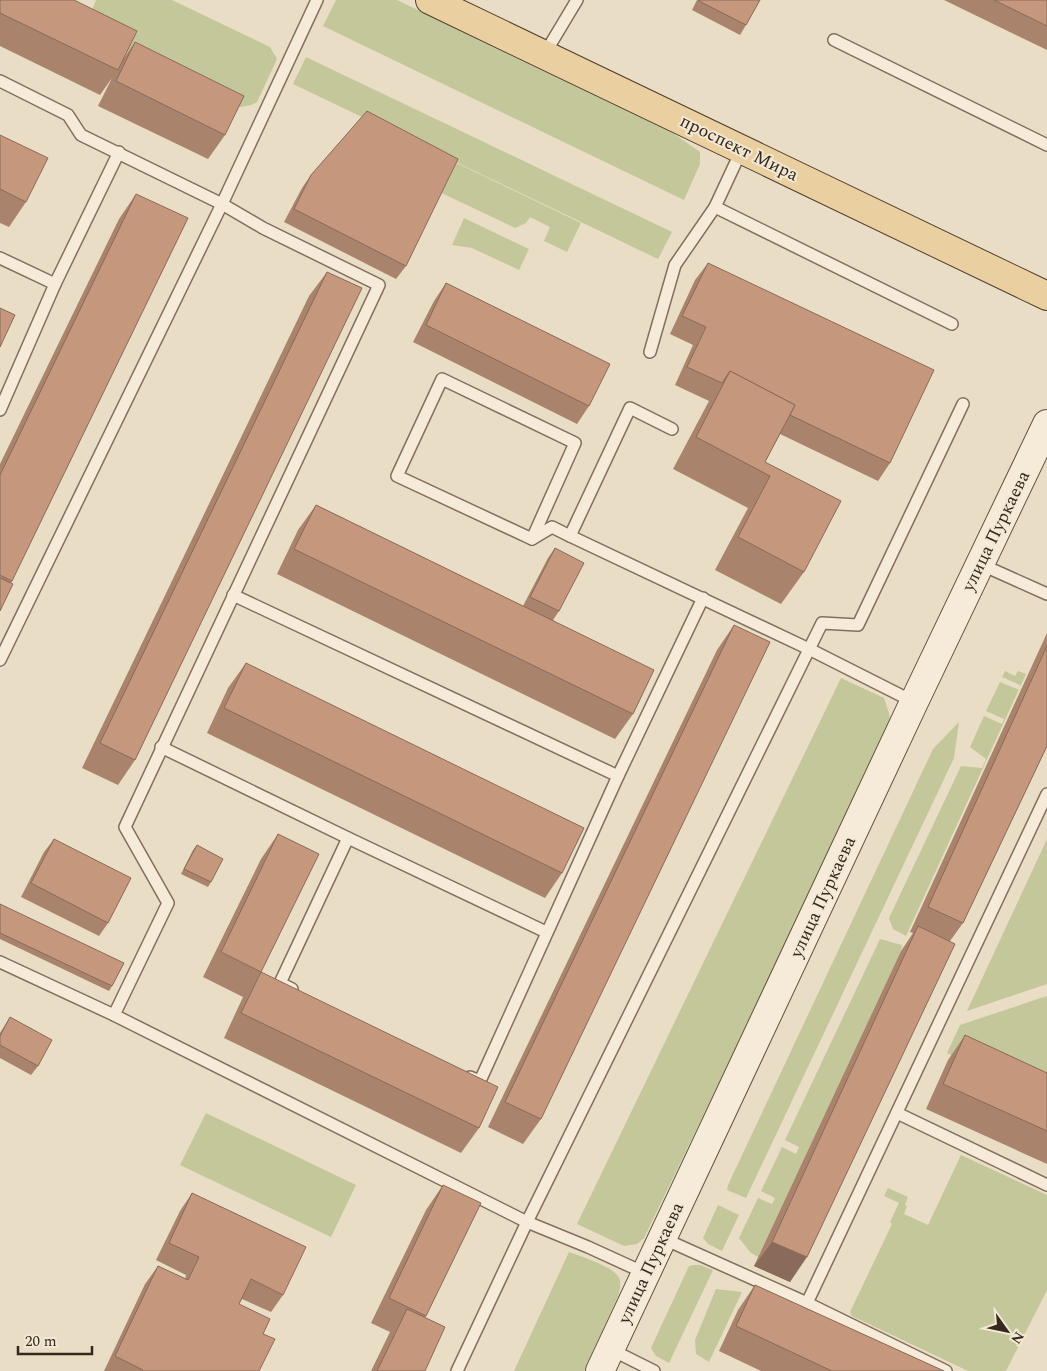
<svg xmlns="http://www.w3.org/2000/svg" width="1047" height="1371" font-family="Spectral,serif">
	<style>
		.green { fill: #c4c79a }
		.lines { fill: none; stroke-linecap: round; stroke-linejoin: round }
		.lane-casing { stroke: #836f5d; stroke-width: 14 }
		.secondary-casing { stroke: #655140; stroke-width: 30 }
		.primary-casing { stroke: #523e31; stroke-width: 30 }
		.lane { stroke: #f6ebd8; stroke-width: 11 }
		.secondary { stroke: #f6ebd8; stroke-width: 28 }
		.primary { stroke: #eacfa0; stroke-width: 28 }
		.wall { fill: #a9836c }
		.shaded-wall { fill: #8a6a58 }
		.building { fill: #c5987e; stroke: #8a6a58 }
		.labels { text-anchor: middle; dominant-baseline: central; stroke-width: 4; stroke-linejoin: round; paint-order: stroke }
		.street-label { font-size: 18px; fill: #35291f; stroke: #f2e8d4 }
	</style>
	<rect width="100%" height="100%" fill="#eaddc5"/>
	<!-- green -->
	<g class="green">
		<path d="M96 0H172L270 47 277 59 257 102 251 105 240 107 212 93 122 66 128 52 86 25Z"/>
		<path d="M336 0H397L664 127 700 152V164L684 200 323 26Z"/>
		<path d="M306 57 672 232 658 259 293 84Z"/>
		<path d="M446 158 581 223 567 252 544 241 550 227 530 217 526 223 515 228 433 189Z"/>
		<path d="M464 218 529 249 519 270 472 248 452 245Z"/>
		<path d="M1005 671 1015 676 1018 671 1026 674 906 936 893 929 889 918 961 766 982 768 986 759 970 747 984 716 1002 724 1004 719 986 711 1000 682 1019 690 1020 685 1002 677Z"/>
		<path d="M841 678 884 698 889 713 891 726 644 1238 637 1244 624 1246 577 1224Z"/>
		<path d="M959 722 954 758 746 1198 727 1190 728 1185 933 749Z"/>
		<path d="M1047 839V984L967 1011Z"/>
		<path d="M880 939 902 945 901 951 758 1257 750 1252 739 1238 758 1198 772 1204 775 1198 761 1191 782 1147 796 1154 799 1147 785 1140Z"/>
		<path d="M1047 996V1104L947 1053 960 1025Z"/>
		<path d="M206 1113 356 1185 331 1237 180 1165Z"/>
		<path d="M961 1155 1047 1195V1290L1006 1371H968L852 1316 850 1312 892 1224 890 1222 899 1203 884 1196 888 1188 908 1197 905 1205 907 1206 904 1214 928 1225Z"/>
		<path d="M718 1205 739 1215 722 1251 708 1244 703 1238Z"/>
		<path d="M569 1252C582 1257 609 1265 617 1275 622 1280 620 1287 619 1294L584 1371H514Z"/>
		<path d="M694 1265H700L713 1270 669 1363 656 1356 651 1348 689 1266Z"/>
		<path d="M716 1289 742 1292 709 1362 696 1354 695 1340Z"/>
	</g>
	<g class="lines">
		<defs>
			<g id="lane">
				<path d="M834 40 1047 145"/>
				<path d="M544 55 577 0"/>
				<path d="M0 81 68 115 81 135 222 204 263 228 379 285 125 827 168 903 114 1015 527 1222 588 1247 645 1273"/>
				<path d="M715 207 952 324"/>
				<path d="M0 258 55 284"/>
				<path d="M650 352 675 265 715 207 742 149"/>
				<path d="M442 379 575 443 532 539 397 476Z"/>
				<path d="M0 410 55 284 119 152"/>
				<path d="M672 429 630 408 570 536 809 649 914 702"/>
				<path d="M532 539 552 527 570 536"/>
				<path d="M980 564 1047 594"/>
				<path d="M233 595 618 776"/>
				<path d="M0 660 222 204 317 0"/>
				<path d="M161 747 348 838 546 932"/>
				<path d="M0 962 114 1015"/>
				<path d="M292 989 280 983 348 838"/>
				<path d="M470 1077 480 1081 618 776 703 598"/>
				<path d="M897 1113 1047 1185"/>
				<path d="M662 1238 807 1303 1047 794"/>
				<path d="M807 1303 946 1371"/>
				<path d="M610 1349 654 1371"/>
				<path d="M457 1371 527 1222 822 623 858 625 963 404"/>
			</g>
			<path id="secondary" d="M600 1371 914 702 1047 424"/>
			<path id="primary" d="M430 0 1047 296"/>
		</defs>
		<!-- lane casing -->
		<use href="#lane" class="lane-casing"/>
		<!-- secondary casing -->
		<use href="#secondary" class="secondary-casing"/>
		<!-- primary casing -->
		<use href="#primary" class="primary-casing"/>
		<!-- lane -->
		<use href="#lane" class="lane"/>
		<!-- secondary -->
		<use href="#secondary" class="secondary"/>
		<!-- primary -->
		<use href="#primary" class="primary"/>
	</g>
	<!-- wall -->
	<g class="wall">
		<path d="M0 0 124 58 135 42 225 135 208 159 98 106 112 78 100 95 0 46Z"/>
		<path d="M697 0H760L746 25 740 35 692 10Z"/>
		<path d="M944 0H1047V50Z"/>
		<path d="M0 135 26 202 9 227 0 223Z"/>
		<path d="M311 175 406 266 396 279 284 222 302 188Z"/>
		<path d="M136 194 12 581 0 611V464L119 219Z"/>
		<path d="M708 263 890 463 878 481 780 434 765 462 804 572 781 604 715 570 748 508 673 469 709 401 675 385 693 345 670 334 695 280Z"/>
		<path d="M327 272 135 760 118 785 82 768 309 296Z"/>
		<path d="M446 283 589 406 577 424 413 342 434 301Z"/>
		<path d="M316 505 523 606 548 558 555 548 559 611 553 620 633 714 615 739 277 574 298 530Z"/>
		<path d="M734 625 541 1119 523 1144 488 1127 717 650Z"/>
		<path d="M1047 633V746L963 923 950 941 790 1282 754 1266 901 951 913 933 910 932Z"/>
		<path d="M246 663 562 873 545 898 207 733 228 688Z"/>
		<path d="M278 834 261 972 479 1128 461 1153 224 1038 243 997 203 977 261 859Z"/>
		<path d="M54 839 108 923 99 936 21 897 44 852Z"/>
		<path d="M197 845 211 882 208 887 181 874 193 850Z"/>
		<path d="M0 904 112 986 109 991 0 939Z"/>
		<path d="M10 1017 38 1066 31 1075 0 1058V1033Z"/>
		<path d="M965 1035 1047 1073V1164L926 1109 948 1060Z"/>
		<path d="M443 1185 426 1316 425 1318V1371H371L390 1332 371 1323 426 1210Z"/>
		<path d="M192 1193 283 1295 271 1312 242 1299 239 1304 263 1334 259 1371H104L145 1284 158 1266 185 1279 186 1275 156 1260 180 1211Z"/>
		<path d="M755 1285 944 1371H761L719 1351 738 1310Z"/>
	</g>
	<!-- shaded-wall -->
	<path class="shaded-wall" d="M772 1242 807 1257 790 1282 754 1266Z"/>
	<!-- building -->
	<g class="building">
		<path d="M0 0H74L137 31 118 70 0 13Z"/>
		<path d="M699 0H760L746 25 699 1Z"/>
		<path d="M994 0H1047V26Z"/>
		<path d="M135 42 244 96 225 135 116 81Z"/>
		<path d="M367 111 458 159 406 266 294 209 311 175Z"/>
		<path d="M0 135 48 158 26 202 0 189Z"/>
		<path d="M136 194 188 218 12 581 0 575V475Z"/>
		<path d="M708 263 934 370 890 463 790 415 795 405 730 371 722 383 687 367 706 327 682 316Z"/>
		<path d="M327 272 362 288 135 760 100 743Z"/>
		<path d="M446 283 610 364 589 406 426 325Z"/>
		<path d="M0 308 15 315 0 347Z"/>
		<path d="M730 371 795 405 765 462 841 501 804 572 738 537 770 476 696 437Z"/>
		<path d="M316 505 654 670 633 714 294 549Z"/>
		<path d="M555 548 584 563 559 611 530 597Z"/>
		<path d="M0 578 13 584 0 611Z"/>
		<path d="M734 625 770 642 541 1119 505 1102Z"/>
		<path d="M1047 646V746L963 923 928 907Z"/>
		<path d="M246 663 584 828 562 873 224 708Z"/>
		<path d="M278 834 319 854 261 972 221 952Z"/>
		<path d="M54 839 131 878 108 923 31 883Z"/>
		<path d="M197 845 223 859 211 882 184 869Z"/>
		<path d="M0 904 124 963 112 986 0 933Z"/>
		<path d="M918 926 955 944 807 1257 772 1242Z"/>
		<path d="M261 972 498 1087 479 1128 241 1013Z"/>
		<path d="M10 1017 52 1040 38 1066 0 1045V1036Z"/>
		<path d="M965 1035 1047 1073V1131L943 1084Z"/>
		<path d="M443 1185 481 1203 426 1316 389 1298Z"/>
		<path d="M192 1193 306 1247 283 1295 251 1279 239 1304 270 1319 263 1334 275 1339 259 1371H142L143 1370 115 1356 158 1266 188 1280 199 1257 169 1243Z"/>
		<path d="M755 1285 944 1371H832L736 1326Z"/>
		<path d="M407 1309 445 1327 425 1371H377Z"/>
	</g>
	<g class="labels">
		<!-- street labels -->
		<g class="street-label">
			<text transform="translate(739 148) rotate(26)">проспект Мира</text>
			<text transform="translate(996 531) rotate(-64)">улица Пуркаева</text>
			<text transform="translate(823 897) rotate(-65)">улица Пуркаева</text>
			<text transform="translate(651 1263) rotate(-65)">улица Пуркаева</text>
		</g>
	</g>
	<!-- north arrow -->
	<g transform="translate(1007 1331) rotate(123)" stroke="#f2e8d4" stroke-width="4" paint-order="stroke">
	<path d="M0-4L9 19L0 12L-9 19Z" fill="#35291f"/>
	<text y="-8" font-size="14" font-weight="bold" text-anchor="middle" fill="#35291f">N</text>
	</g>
	<!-- scale -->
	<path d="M18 1346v8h74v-8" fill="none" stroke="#35291f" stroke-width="2.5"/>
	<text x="25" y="1346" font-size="15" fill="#35291f" stroke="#f2e8d4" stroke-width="4" paint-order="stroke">20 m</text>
</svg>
